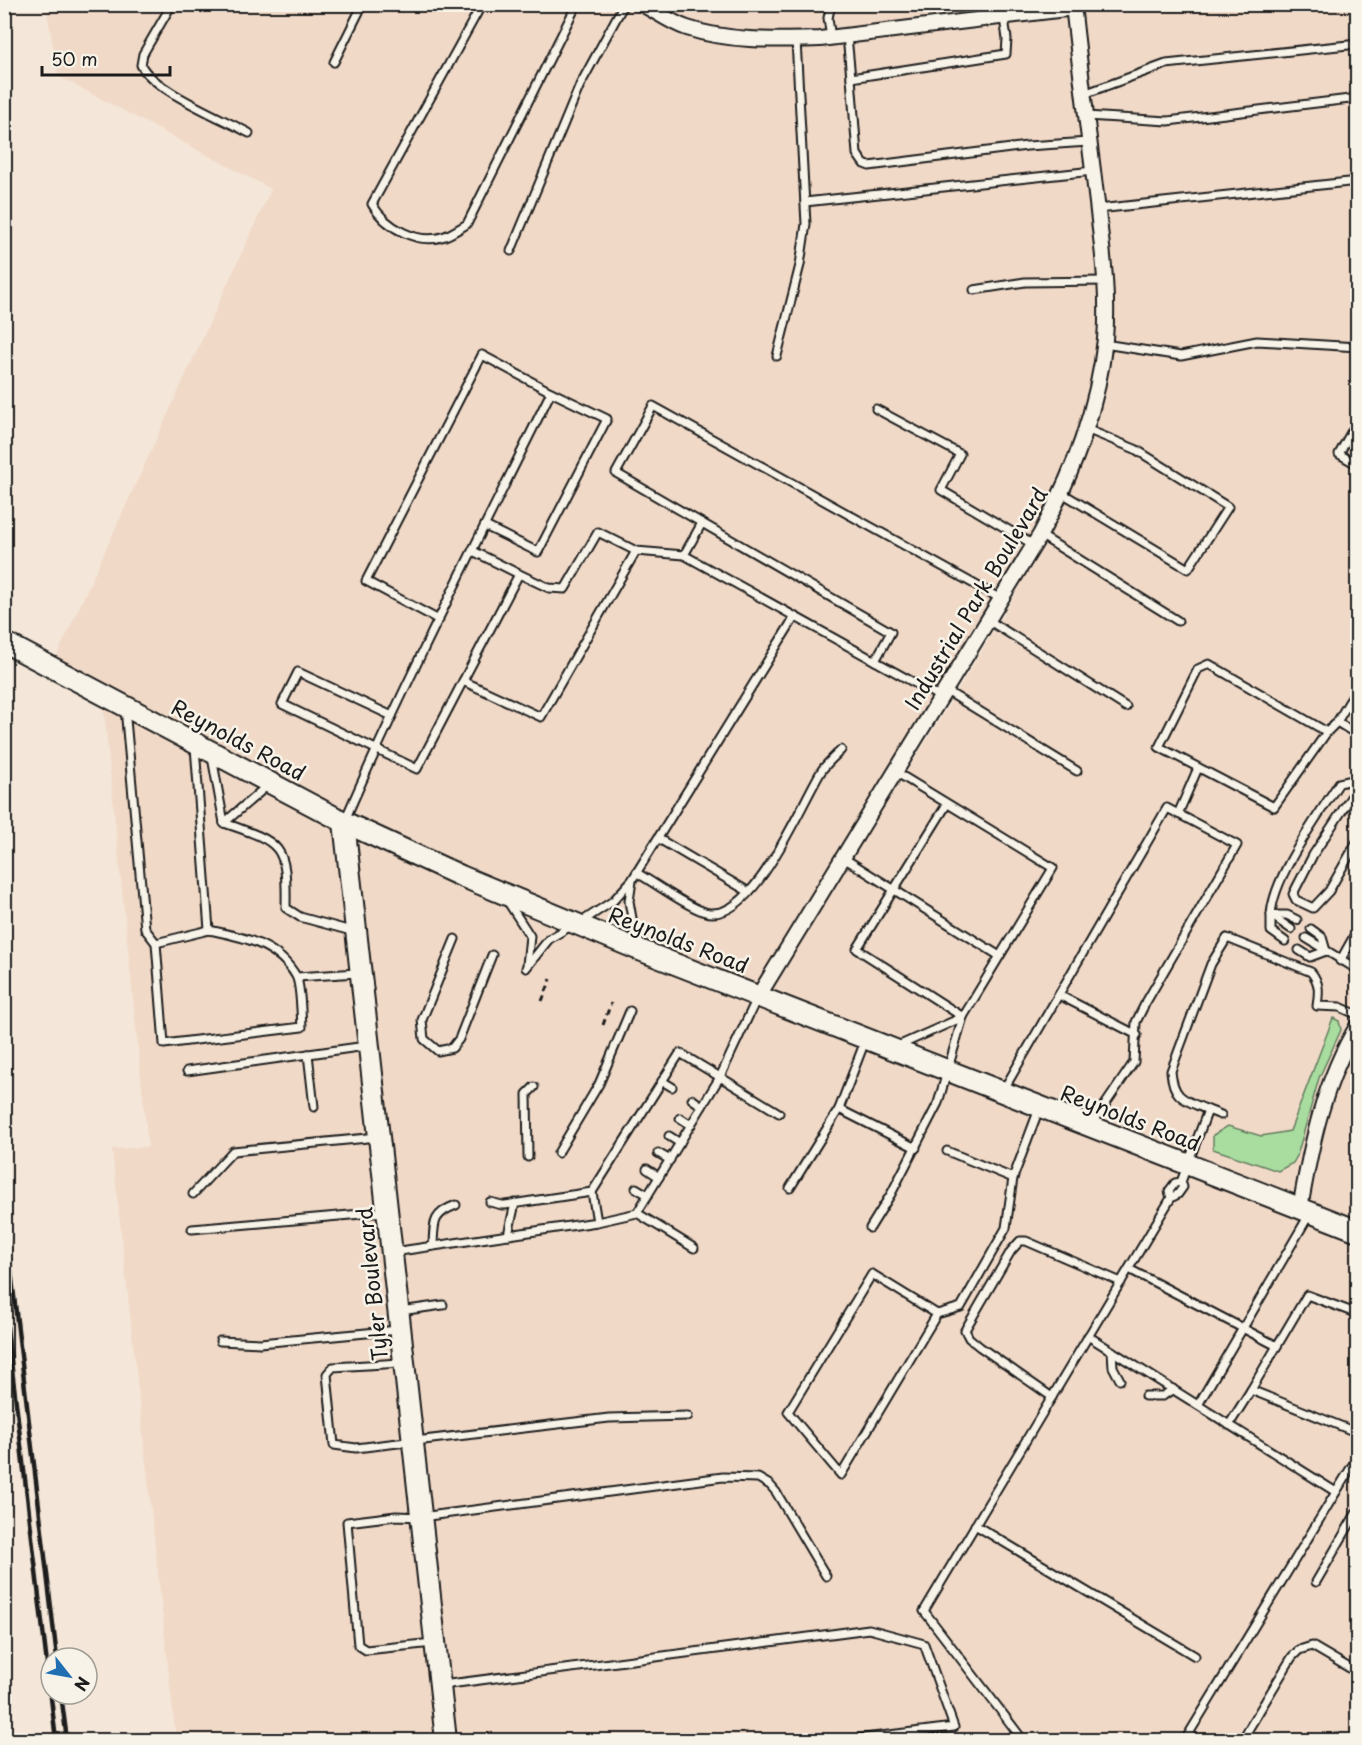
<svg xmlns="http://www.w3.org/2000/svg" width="1362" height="1745" font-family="'Playpen Sans',sans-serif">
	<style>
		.built { fill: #f1d9c7 }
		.green { fill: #a9dd9f; stroke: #627c5e; stroke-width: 1.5 }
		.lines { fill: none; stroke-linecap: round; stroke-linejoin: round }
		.lane-casing { stroke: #1c1c1c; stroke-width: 11 }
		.street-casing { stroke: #1c1c1c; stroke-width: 18 }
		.secondary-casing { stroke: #1c1c1c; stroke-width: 24 }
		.path { stroke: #1c1c1c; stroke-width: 3; stroke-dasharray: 6 4.5; stroke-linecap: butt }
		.lane { stroke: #f7f3e8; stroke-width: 7 }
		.street { stroke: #f7f3e8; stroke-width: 14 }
		.secondary { stroke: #f7f3e8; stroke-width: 20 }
		.rail { stroke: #1c1c1c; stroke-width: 4.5 }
		.labels { text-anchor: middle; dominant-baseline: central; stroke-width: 5; stroke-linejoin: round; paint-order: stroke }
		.street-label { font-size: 21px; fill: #1c1c1c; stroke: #f7f3e8 }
	</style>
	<rect width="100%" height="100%" fill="#f4e7d9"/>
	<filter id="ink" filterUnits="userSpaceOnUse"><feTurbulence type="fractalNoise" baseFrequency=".0167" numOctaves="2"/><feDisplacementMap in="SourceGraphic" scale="12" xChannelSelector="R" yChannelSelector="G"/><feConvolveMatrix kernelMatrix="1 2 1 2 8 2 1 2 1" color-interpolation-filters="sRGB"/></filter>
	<g filter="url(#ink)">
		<!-- built -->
		<g class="built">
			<path d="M46 5H1357V1224L767 992 944 713 1016 594 1000 585 755 987 513 889 364 825 54 662 271 189 58 76Z"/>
			<path d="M103 702 404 858 1357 1236V1740H176L112 1149 148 1147Z"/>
		</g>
		<!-- green -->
		<path class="green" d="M1333 1018 1339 1021 1341 1030 1319 1078 1297 1156 1293 1163 1278 1171 1213 1149V1135L1228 1126 1261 1136 1290 1131Z"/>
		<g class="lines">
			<defs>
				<g id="lane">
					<path d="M172 4 143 54 141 65C153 90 222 118 249 133"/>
					<path d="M482 4 372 204C385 227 418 246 445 236 453 233 460 228 467 224L577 4"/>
					<path d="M847 36 851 78 1006 54 1007 39 1002 4"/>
					<path d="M831 38 828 18 831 4"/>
					<path d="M334 62 363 4"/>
					<path d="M851 78 857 154 864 164 869 166 1027 146 1089 142"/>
					<path d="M1084 94 1166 64 1358 44"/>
					<path d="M1086 116 1168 121 1358 98"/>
					<path d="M805 202 1093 171"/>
					<path d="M1098 209 1358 181"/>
					<path d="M511 251 580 85 624 4"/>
					<path d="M974 290 1025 282 1106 281"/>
					<path d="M1104 344 1181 356 1257 341 1358 347"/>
					<path d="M777 356 800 265 806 224 796 40"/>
					<path d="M876 409 960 454 941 490 1034 545"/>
					<path d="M1358 420 1339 454 1358 465"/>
					<path d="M1062 493 1188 569 1228 507 1135 449 1086 429"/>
					<path d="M702 523 616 473 653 406 1001 599"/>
					<path d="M485 526 538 552 607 419 551 392"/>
					<path d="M1040 535 1178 621"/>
					<path d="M473 551 519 574"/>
					<path d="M636 551 541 717 463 681 519 574 549 588 565 589 598 532 636 551 684 555 940 697"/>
					<path d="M684 555 702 523 891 632 875 661"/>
					<path d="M988 620 1126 707"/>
					<path d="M945 690 1077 771"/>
					<path d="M125 708 145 929 156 943 209 930 195 747"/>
					<path d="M392 716 298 672 282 704 417 769 463 681"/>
					<path d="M1337 722 1358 687"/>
					<path d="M1327 732 1209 664 1198 669 1159 747 1274 807 1327 732 1337 722 1358 735"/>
					<path d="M212 757 224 823"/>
					<path d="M894 771 1053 868 963 1017 857 949 947 804"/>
					<path d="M1358 774 1353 780V794L1313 855 1293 894 1296 900 1313 908 1329 891 1358 840"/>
					<path d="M1178 814 1198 768"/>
					<path d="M345 820C408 675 481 534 551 392L482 355 366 581 439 620"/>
					<path d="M224 823C283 843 287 845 286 908L300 917 355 932"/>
					<path d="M224 823 268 785"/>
					<path d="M659 839 749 892"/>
					<path d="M842 857 998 955"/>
					<path d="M637 873C655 883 687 907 705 912 753 926 801 803 822 770 827 763 834 757 841 750"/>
					<path d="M632 881 629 901 637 947"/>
					<path d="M508 902 530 936 527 965"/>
					<path d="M581 922 613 901 632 880 794 618"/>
					<path d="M1291 929 1271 915C1273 877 1318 816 1339 783L1353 780"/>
					<path d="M1306 938 1358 970"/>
					<path d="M455 939 422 1020 424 1039 438 1051 452 1048 459 1039 492 955"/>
					<path d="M1285 941 1271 931V915H1287L1297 920"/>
					<path d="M156 943 164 1044 302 1027C301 1015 301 985 296 976 277 943 242 937 209 930"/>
					<path d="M1299 950 1310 957 1326 951 1322 937 1311 929"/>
					<path d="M1340 961 1354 936"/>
					<path d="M526 968 549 939 571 926"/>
					<path d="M297 977 357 973"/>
					<path d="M1059 995 1137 1035"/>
					<path d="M757 998 720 1077 779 1113"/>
					<path d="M308 1054 314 1107"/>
					<path d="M187 1071 366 1046"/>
					<path d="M662 1081 672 1087"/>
					<path d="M1004 1089 1167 808 1237 845 1145 1004 1136 1022 1134 1062 1092 1124"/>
					<path d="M692 1099 702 1106"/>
					<path d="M839 1109 916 1148"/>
					<path d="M1208 1110C1185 1100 1173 1099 1171 1071L1211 964 1227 938 1311 972C1320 983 1319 992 1317 1006L1340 1007 1358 1015"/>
					<path d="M680 1118 691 1125"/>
					<path d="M669 1136 680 1143"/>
					<path d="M947 1151 1013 1178"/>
					<path d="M558 1153 599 1084 630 1011"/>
					<path d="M658 1153 670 1160"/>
					<path d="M528 1157 527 1094 534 1087"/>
					<path d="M647 1169 659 1177"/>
					<path d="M1181 1182 1175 1183 1169 1191 1171 1198 1178 1194 1183 1187 1181 1182 1208 1110 1221 1115"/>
					<path d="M636 1188 648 1195"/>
					<path d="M790 1188 839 1109 865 1041"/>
					<path d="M193 1194 233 1151 378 1137"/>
					<path d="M490 1202 502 1205"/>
					<path d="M505 1205 592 1192"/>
					<path d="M637 1213 694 1248"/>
					<path d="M870 1228 891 1194 938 1103 963 1017 898 1046"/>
					<path d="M192 1229 384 1212"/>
					<path d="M508 1235 515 1203"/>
					<path d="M433 1246C434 1223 432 1214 456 1205"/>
					<path d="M393 1252 597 1222 592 1192 680 1053 720 1077 637 1213 597 1222"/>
					<path d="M1129 1269 1277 1346"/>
					<path d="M400 1311 443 1305"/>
					<path d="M937 1314 841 1475 788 1412 872 1274 937 1314 961 1307 1006 1228 1013 1178 1039 1109"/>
					<path d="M1358 1314 1307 1295 1251 1390 1358 1433"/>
					<path d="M1088 1336 1336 1492"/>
					<path d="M220 1341 260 1343 398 1330"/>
					<path d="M1112 1351 1113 1367 1120 1380"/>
					<path d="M401 1363 333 1367 327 1374 334 1445 356 1448 609 1418 688 1416"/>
					<path d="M1145 1396H1163L1173 1389"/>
					<path d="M1052 1397 980 1347 969 1338 965 1330 1011 1251 1020 1241H1026L1121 1282"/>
					<path d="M1198 1405 1309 1215"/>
					<path d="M1229 1425 1251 1390"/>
					<path d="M975 1525 1195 1656"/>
					<path d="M1316 1582 1358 1510"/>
					<path d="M433 1643 366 1650 358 1645 347 1522 396 1516 421 1517 723 1477 758 1478 770 1485 776 1492 826 1576"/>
					<path d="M442 1685 869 1629 924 1644 954 1727 848 1740"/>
					<path d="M1023 1740 924 1611 1171 1198"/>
					<path d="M1185 1740 1358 1456"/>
					<path d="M1242 1740 1292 1657 1299 1650 1312 1646 1358 1673"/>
				</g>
				<g id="street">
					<path d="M642 4C657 12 672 23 687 28 729 42 777 40 820 39L1074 8"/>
					<path d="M759 995 1040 535C1073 473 1098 409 1105 339 1109 293 1102 248 1097 203 1089 137 1080 71 1073 4"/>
					<path d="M1300 1209C1311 1144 1324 1081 1358 1025"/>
				</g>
				<g id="secondary">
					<path d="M4 642 344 822 461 876 637 949 1358 1231"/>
					<path d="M344 822 446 1740"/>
				</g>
			</defs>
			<!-- lane casing -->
			<use href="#lane" class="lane-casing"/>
			<!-- street casing -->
			<use href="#street" class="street-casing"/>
			<!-- secondary casing -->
			<use href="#secondary" class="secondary-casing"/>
			<!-- path -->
			<g class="path">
				<path d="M542 1001 551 979"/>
				<path d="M603 1025 611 1003"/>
			</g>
			<!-- lane -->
			<use href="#lane" class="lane"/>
			<!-- street -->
			<use href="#street" class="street"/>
			<!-- secondary -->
			<use href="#secondary" class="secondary"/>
			<!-- rail -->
			<g class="rail">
				<path d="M4 1212 57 1658"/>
				<path d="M4 1302 56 1740"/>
				<path d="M61 1694 67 1740"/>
			</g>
		</g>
	</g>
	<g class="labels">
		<!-- street labels -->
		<g class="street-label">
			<text transform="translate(975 598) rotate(-59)">Industrial Park Boulevard</text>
			<text transform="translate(239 739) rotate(28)">Reynolds Road</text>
			<text transform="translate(679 939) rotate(21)">Reynolds Road</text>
			<text transform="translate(1131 1117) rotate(21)">Reynolds Road</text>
			<text transform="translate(371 1284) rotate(-96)">Tyler Boulevard</text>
		</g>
	</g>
	<!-- margin -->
	<rect width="1362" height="1745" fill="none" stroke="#f7f3e8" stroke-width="24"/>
	<rect x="12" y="12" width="1338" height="1721" fill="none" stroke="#1c1c1c" stroke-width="2" filter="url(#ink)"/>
	<!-- north arrow -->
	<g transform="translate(69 1676) rotate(121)"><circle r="28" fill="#f7f3e8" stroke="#9f9d96" stroke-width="1.5"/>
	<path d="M0-4.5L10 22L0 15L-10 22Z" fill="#1f6fb2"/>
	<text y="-9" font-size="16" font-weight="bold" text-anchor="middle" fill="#1c1c1c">N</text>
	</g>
	<!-- scale -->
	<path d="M42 66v9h128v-9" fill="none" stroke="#1c1c1c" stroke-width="3"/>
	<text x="51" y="66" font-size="18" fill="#1c1c1c" stroke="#f7f3e8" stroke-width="4.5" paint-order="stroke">50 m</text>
</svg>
